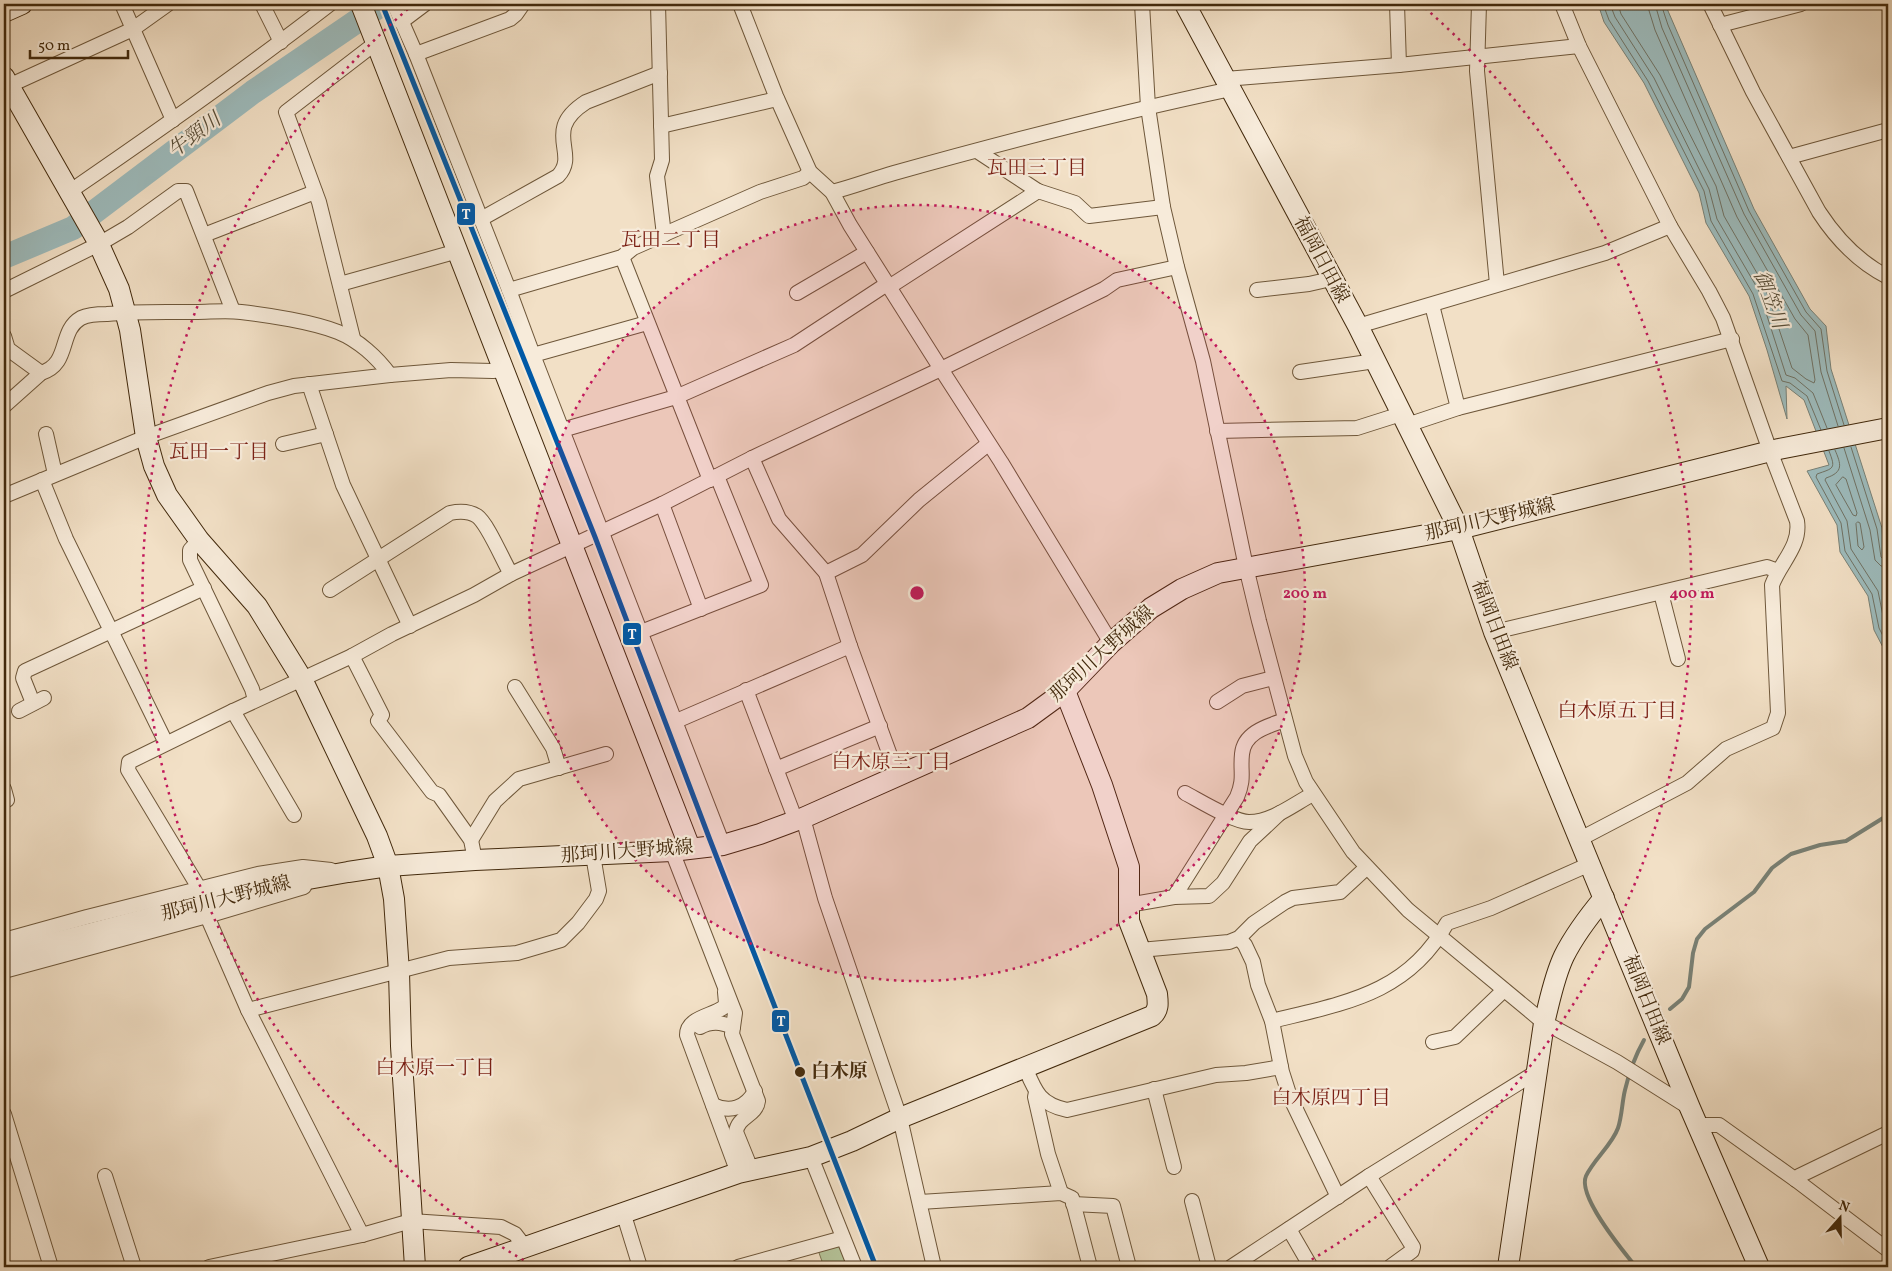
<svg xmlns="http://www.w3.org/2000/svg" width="1892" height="1271" font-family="Vollkorn,'Noto Serif JP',serif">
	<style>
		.green { fill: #b5c399; stroke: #7c7652 }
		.water { fill: #9dbbbc; stroke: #798176 }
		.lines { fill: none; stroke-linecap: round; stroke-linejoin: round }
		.shore { stroke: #707264; stroke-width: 1 }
		.stream { stroke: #798176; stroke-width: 4 }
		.river { stroke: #9dbbbc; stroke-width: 24 }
		.street-casing { stroke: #6e573a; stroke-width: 16 }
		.secondary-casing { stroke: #42290c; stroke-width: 22 }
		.street { stroke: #f7ebda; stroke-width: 14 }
		.secondary { stroke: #f7ebda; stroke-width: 20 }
		.rail-1-casing { stroke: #f7ebda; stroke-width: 9 }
		.rail-1 { stroke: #0059a6; stroke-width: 5 }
		.ring { fill: none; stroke: #c2185b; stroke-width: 2.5; stroke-dasharray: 2.5 5 }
		.stop-dot { fill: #42290c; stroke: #f7ebda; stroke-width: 2 }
		.labels { text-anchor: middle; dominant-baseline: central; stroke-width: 4.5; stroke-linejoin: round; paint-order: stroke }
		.street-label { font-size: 19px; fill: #42290c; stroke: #f7ebda }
		.stop-label { font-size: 19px; font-weight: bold; fill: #42290c; stroke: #f7ebda; text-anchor: start }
		.water-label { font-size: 20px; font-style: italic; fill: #594e38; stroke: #f7ebda }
		.neighbourhood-label { font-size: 20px; fill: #7a1f14; stroke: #f7ebda }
		.centre { fill: #c2185b; stroke: #f7ebda; stroke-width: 2.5 }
		.ring-label { font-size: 15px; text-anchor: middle; font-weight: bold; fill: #c2185b; stroke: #f7ebda; stroke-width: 4.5; stroke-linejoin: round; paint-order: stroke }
		.line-badge { stroke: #f7ebda; stroke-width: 2 }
		.badge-label { font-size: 14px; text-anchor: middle; font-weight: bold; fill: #fff }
	</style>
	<rect width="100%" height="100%" fill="#f2e0c6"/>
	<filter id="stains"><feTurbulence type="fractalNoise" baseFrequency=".004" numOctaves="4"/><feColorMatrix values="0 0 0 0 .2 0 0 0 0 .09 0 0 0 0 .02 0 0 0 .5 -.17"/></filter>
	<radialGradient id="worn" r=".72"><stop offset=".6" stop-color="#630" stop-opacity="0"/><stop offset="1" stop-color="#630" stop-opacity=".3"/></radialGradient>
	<!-- green -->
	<path class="green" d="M838 1242 849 1267H824L818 1250Z"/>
	<!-- water -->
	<path class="water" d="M1598 4H1665L1754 209 1810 309 1826 326 1831 369 1882 528 1883 543 1888 565V657L1874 630 1868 596 1840 552 1837 525 1807 471 1829 465 1804 400 1786 386 1787 419 1767 350 1749 296 1706 223 1699 193 1644 83 1604 22Z"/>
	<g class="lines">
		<!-- shore -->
		<g class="shore">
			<path d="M1603 4 1609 20 1648 81 1704 191 1711 221 1753 294 1782 381 1790 383 1807 396 1821 430"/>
			<path d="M1610 4 1615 17 1654 78 1709 189 1717 219 1759 291 1786 375 1795 378 1813 393 1827 428"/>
			<path d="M1618 4 1621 14 1660 75 1716 186 1724 216 1765 287 1792 368 1806 379 1814 383 1815 380 1808 335 1795 319 1737 217 1655 30 1647 4"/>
			<path d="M1655 4 1662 28 1744 214 1801 315 1815 331 1821 372 1838 426"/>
			<path d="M1661 4 1668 25 1749 211 1806 312 1821 329 1827 371 1844 425"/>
			<path d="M1851 447 1877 529 1881 557 1884 560 1888 561"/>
			<path d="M1844 448 1870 530 1875 560 1881 566 1888 567"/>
			<path d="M1835 450C1841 464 1844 472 1826 478L1825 480 1847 521 1851 549 1878 591 1885 626 1888 632"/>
			<path d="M1829 451C1836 469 1834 468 1817 474L1816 477 1841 523 1845 551 1872 594 1879 628 1888 646"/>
			<path d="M1843 477 1846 479 1857 513 1856 516 1853 515 1836 485Z"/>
			<path d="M1858 522 1860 523 1864 547 1862 550 1858 546 1856 524Z"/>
		</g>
		<!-- stream -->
		<g class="stream">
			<path d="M1670 1009 1682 999 1689 987 1693 953 1697 939 1705 929 1754 892 1772 868 1791 854 1820 845 1846 841 1888 815"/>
			<path d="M1636 1267C1623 1251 1577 1196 1586 1176 1594 1159 1612 1145 1618 1128 1622 1116 1622 1102 1625 1090 1629 1073 1635 1056 1644 1040"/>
		</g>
		<!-- river -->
		<path class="river" d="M4 257 73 228 253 92 382 4"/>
		<defs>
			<g id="street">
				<path d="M122 4 173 120"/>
				<path d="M262 4 281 42"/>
				<path d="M394 4 416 54 509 290 533 355 723 845"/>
				<path d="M658 4 662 160 657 176 664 235"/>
				<path d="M740 4 776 96 810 172 832 192 850 225 941 369 1001 462 1111 643"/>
				<path d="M1142 4 1148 107 1163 207 1177 267 1203 361 1246 567 1259 621 1295 756 1306 782 1353 852 1408 910 1542 1021 1617 1062 1690 1108"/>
				<path d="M1397 4 1399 65"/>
				<path d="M1479 4 1477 71 1497 284"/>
				<path d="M1562 4 1579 46 1670 226 1709 291 1723 318 1770 451 1797 521C1801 546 1780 563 1772 585L1778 713 1773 728 1726 749 1687 783 1580 839"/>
				<path d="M1710 4 1753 92 1819 212C1836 238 1860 263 1888 277"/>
				<path d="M401 22 425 4"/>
				<path d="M1720 25 1801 4"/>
				<path d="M416 54 510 19 516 14 523 4"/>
				<path d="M1225 79 1399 65 1579 46"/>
				<path d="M4 88 133 29 168 4"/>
				<path d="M661 126 777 99"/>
				<path d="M977 151 1038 191"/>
				<path d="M1789 157 1888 130"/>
				<path d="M69 192C158 131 246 69 330 4"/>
				<path d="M832 192C852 187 873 179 894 173 1005 142 1117 113 1231 89"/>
				<path d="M481 219 558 176C580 153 541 131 586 102L660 73"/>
				<path d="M204 235 315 192"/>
				<path d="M622 257 710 480"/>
				<path d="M340 284 458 251"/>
				<path d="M889 287 1038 191 1075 203 1089 216 1163 207"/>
				<path d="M509 290 622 257 633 248 760 192 803 178 810 172"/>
				<path d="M1257 290 1309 284 1331 279"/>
				<path d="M4 291 99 244 128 227 178 191H186L233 311"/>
				<path d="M797 293 867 252"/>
				<path d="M1432 305 1458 408"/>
				<path d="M1358 326 1605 253 1670 226"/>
				<path d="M4 336 8 349 41 373"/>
				<path d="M353 338 319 202 286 112 377 42"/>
				<path d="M533 355 647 323"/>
				<path d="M1300 372 1375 361"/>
				<path d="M309 384 343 485 410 626"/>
				<path d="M4 406 41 373C71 364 58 331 81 318 89 314 99 314 107 314 136 311 166 312 195 312 210 312 226 310 241 312 268 315 313 322 338 332 358 340 377 357 390 375"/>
				<path d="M1407 425 1458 408 1732 339"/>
				<path d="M562 430 676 397 794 345 887 284"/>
				<path d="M1217 431 1357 428 1401 414"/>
				<path d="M46 434 55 474"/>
				<path d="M283 444 326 434"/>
				<path d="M752 458 779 519 826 573 850 646 898 777"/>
				<path d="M42 480 66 539 166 743"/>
				<path d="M4 496 146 437 268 393 294 386 390 375 451 370 493 371 503 370"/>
				<path d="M662 504 701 609"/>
				<path d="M199 540 190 550V560L252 689 255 700"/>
				<path d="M826 573 862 555 919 500 988 444"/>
				<path d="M330 590 450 513C459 511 469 511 477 516 488 524 503 561 511 574"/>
				<path d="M1661 593 1678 659"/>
				<path d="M641 632 761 585 717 476"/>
				<path d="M1494 632 1767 567 1778 571"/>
				<path d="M352 656 382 715 378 721 432 792 439 795 471 840 475 860"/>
				<path d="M515 687 553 748 559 768"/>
				<path d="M746 690 796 821"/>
				<path d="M1217 702 1242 686 1273 678"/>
				<path d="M33 703 23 678 25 671 204 588"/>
				<path d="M19 711 44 698"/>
				<path d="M233 711 294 815"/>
				<path d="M674 722 850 646"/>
				<path d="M776 769 880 726"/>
				<path d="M4 789 7 800 4 801"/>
				<path d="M1185 793C1200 801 1234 822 1249 822 1272 822 1294 804 1313 794"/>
				<path d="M803 818 825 898 900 1118 934 1267"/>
				<path d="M471 840 495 801 519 779 606 754"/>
				<path d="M672 851 735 1013 732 1034 758 1101C756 1116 738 1116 736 1132L751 1169"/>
				<path d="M199 888 128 770 129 762 233 711 352 656 392 634 474 595 511 574 662 504 752 458 941 369 1104 289 1117 280 1177 267"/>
				<path d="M1174 897 1209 896 1223 883 1250 841 1280 813"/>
				<path d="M1128 905 1174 897 1237 797C1245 778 1240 772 1242 754 1244 732 1268 726 1285 720"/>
				<path d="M207 916 248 1010 362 1235"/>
				<path d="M1239 938 1245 945 1253 962 1258 985 1272 1021 1282 1072 1290 1097 1338 1197"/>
				<path d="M4 940 87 917 258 874 303 867 331 870"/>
				<path d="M1140 950 1229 942 1239 938 1254 923 1285 902 1293 898 1340 892 1366 868"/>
				<path d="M4 971 207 916 304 887"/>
				<path d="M725 992 726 1003 724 1007C713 1016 687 1017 687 1035L738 1173"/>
				<path d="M248 1010 449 958 517 953 561 940 578 923 596 899 599 891 593 855"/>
				<path d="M1272 1021C1344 1003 1408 994 1447 923L1491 908 1590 864"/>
				<path d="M700 1027C712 1021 720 1022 733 1027"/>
				<path d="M1433 1042 1455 1037 1504 990"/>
				<path d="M1025 1067C1035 1091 1039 1104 1067 1110L1216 1075 1246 1073 1281 1067"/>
				<path d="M1154 1089 1174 1167"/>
				<path d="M1036 1092 1035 1097 1048 1154 1061 1193"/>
				<path d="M713 1105C730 1113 746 1108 755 1091"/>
				<path d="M4 1114 51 1267"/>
				<path d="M1698 1125H1719L1796 1180 1888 1250"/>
				<path d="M811 1157 855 1267"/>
				<path d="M105 1176 134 1267"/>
				<path d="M1369 1176 1413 1247 1412 1251 1390 1267"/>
				<path d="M1796 1180 1799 1176 1888 1133"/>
				<path d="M1192 1201 1209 1267"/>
				<path d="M920 1202 1061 1193 1072 1198 1090 1267"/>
				<path d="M1073 1204 1113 1206 1129 1267"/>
				<path d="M623 1212 640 1267"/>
				<path d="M1289 1229 1311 1267"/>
				<path d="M209 1267 362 1235 411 1221 501 1227 515 1234 525 1247"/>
				<path d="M738 1267 843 1238"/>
				<path d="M1231 1267 1369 1176 1538 1071"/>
			</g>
			<g id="secondary">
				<path d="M361 4 690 848"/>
				<path d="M1185 4 1358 326 1459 529 1494 632 1690 1108 1759 1267"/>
				<path d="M4 12 22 4"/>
				<path d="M4 77 97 240 119 289 130 330 146 437 154 466 167 495 199 540 257 606 302 679 377 836 388 866 394 899 399 972 401 1046 415 1267"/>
				<path d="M4 956 280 884 348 872 388 866 475 860 672 851 723 845 760 834 803 818 1028 718 1065 691 1111 643 1151 608 1182 589 1218 573 1459 529 1779 449 1888 428"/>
				<path d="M468 1267 738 1173 811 1157 852 1141 900 1118 1152 1016C1159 1010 1158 1003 1157 994L1129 921V867L1102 785 1065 691"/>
				<path d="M1508 1267 1544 1023C1550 1000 1554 977 1564 956 1575 934 1589 916 1604 898"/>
			</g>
		</defs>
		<!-- street casing -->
		<use href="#street" class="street-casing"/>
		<!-- secondary casing -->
		<use href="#secondary" class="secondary-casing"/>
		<!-- street -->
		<use href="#street" class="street"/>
		<!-- secondary -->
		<use href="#secondary" class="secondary"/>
		<defs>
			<path id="rail-1" d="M382 4 595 537 710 840 876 1267"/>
		</defs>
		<!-- rail-1 casing -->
		<use href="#rail-1" class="rail-1-casing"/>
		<!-- rail-1 -->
		<use href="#rail-1" class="rail-1"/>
	</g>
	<!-- distance rings -->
	<circle cx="917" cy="593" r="388" fill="#c2185b" fill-opacity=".12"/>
	<g class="ring">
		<circle cx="917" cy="593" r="388"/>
		<path d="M530 1264A775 775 0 0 1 409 8M1425 8A775 775 0 0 1 1304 1264"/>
	</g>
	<!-- markers -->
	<circle class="stop-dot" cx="800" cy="1072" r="6"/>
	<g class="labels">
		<!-- street labels -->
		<g class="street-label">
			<text transform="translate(1321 260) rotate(62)">福岡日田線</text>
			<text transform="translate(1490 520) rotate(-13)">那珂川大野城線</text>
			<text transform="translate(1494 625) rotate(69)">福岡日田線</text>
			<text transform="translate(1102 654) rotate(-42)">那珂川大野城線</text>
			<text transform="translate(627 852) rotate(-4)">那珂川大野城線</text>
			<text transform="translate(226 899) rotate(-14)">那珂川大野城線</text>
			<text transform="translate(1646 1000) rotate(68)">福岡日田線</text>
		</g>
		<!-- stop labels -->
		<g class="stop-label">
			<text x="811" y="1072">白木原</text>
		</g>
		<!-- water labels -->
		<g class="water-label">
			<text transform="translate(195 136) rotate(-37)">牛頸川</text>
			<text transform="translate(1769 300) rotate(70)">御笠川</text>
		</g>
		<!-- neighbourhood labels -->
		<g class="neighbourhood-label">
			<text x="1037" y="169">瓦田三丁目</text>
			<text x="671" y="241">瓦田二丁目</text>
			<text x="219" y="453">瓦田一丁目</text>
			<text x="1617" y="712">白木原五丁目</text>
			<text x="891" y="763">白木原三丁目</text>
			<text x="435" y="1069">白木原一丁目</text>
			<text x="1331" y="1099">白木原四丁目</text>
		</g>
	</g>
	<circle cx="917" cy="593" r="8" class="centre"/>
	<g class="ring-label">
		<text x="1305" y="598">200 m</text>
		<text x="1692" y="598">400 m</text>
	</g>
	<g class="line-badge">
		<rect x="456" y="202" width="20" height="24" rx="5" fill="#0059a6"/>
		<rect x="622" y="622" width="20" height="24" rx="5" fill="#0059a6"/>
		<rect x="771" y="1009" width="19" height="24" rx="5" fill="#0059a6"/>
	</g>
	<g class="badge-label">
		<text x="466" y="219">T</text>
		<text x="632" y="639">T</text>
		<text x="781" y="1026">T</text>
	</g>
	<!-- margin -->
	<rect width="1892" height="1271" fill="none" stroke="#f2e0c6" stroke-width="20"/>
	<rect x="5" y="5" width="1882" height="1261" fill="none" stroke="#42290c" stroke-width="2.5"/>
	<rect x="10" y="10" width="1872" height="1251" fill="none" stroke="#42290c"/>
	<!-- north arrow -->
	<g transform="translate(1840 1218) rotate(20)" stroke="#f7ebda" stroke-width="4" paint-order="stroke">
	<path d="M0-4L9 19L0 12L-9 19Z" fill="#42290c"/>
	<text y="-8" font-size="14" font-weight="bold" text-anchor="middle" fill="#42290c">N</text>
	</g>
	<!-- scale -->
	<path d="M30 50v8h98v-8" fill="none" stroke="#42290c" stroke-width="2.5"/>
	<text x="38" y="50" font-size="15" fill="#42290c" stroke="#f7ebda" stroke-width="4" paint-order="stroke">50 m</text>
	<rect width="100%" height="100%" filter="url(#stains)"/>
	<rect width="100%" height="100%" fill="url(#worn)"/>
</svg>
